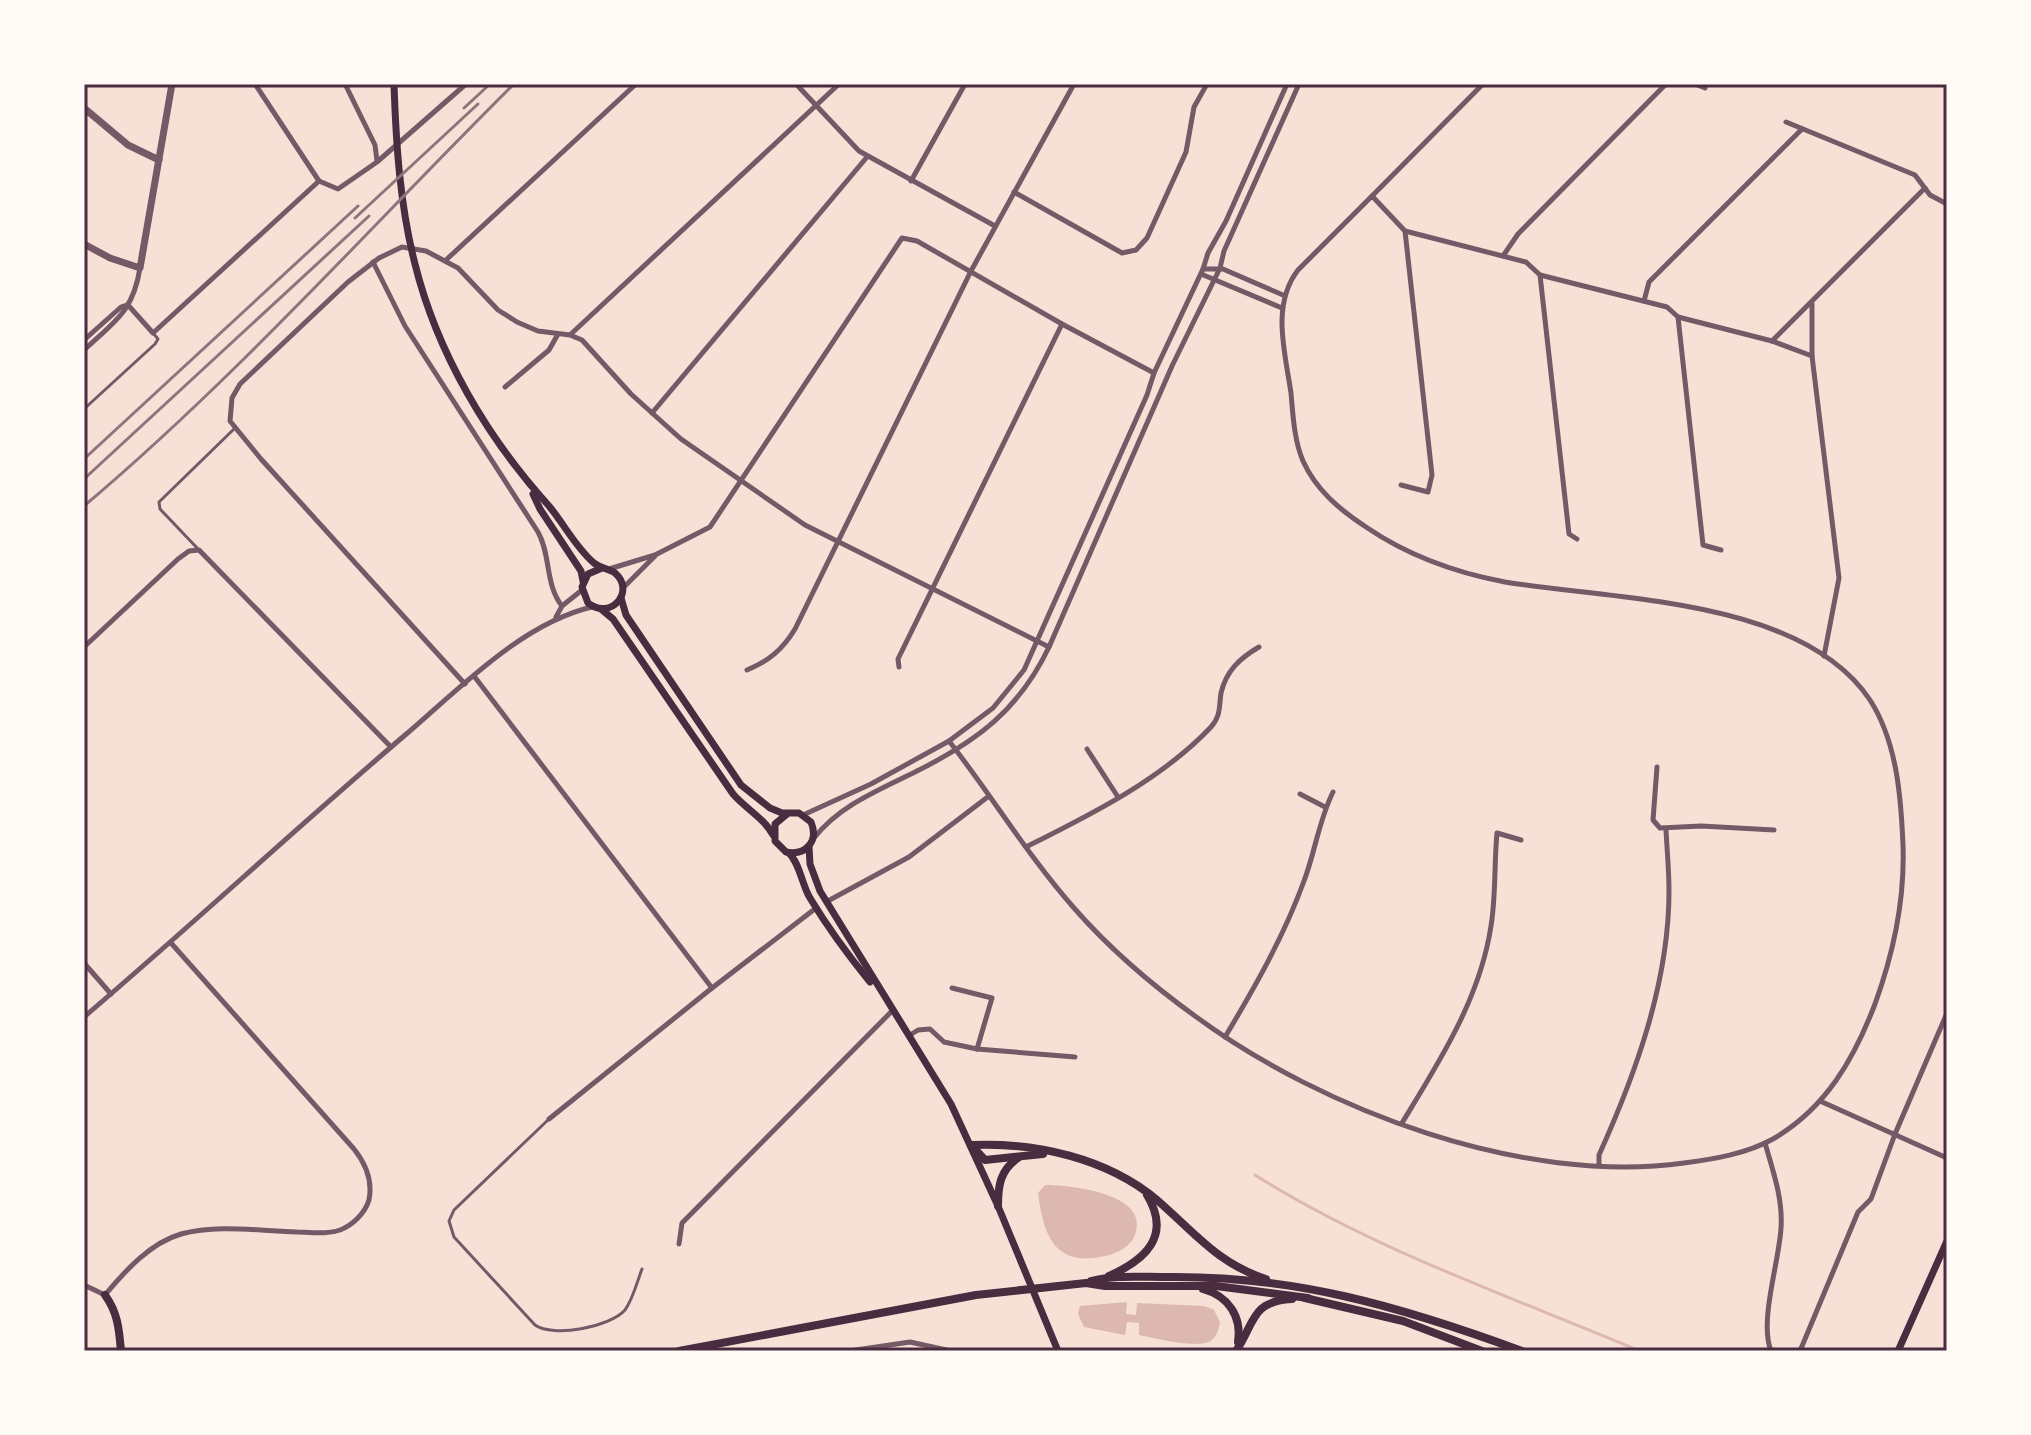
<svg xmlns="http://www.w3.org/2000/svg" width="2031" height="1435" font-family="Rubik,sans-serif">
	<style>
		.water { fill: #dcb8b0 }
		.lines { fill: none; stroke-linecap: round; stroke-linejoin: round }
		.stream { stroke: #dcb8b0; stroke-width: 3 }
		.service { stroke: #755966; stroke-width: 3 }
		.minor { stroke: #755966; stroke-width: 5 }
		.tertiary { stroke: #755966; stroke-width: 7 }
		.secondary { stroke: #4a2c40; stroke-width: 7 }
		.primary { stroke: #4a2c40; stroke-width: 8 }
		.rail { stroke: #8f747c; stroke-width: 3 }
		.neatline { fill: none; stroke: #4a2c40; stroke-width: 3 }
	</style>
	<rect width="100%" height="100%" fill="#f7e1d7"/>
	<!-- water -->
	<g class="water">
		<path d="M1045 1185C1070 1185 1151 1193 1135 1235 1129 1249 1114 1255 1100 1257 1053 1266 1043 1232 1038 1193Z"/>
		<path d="M1127 1302 1126 1314 1136 1315 1137 1303 1204 1306 1214 1310 1220 1322C1219 1328 1217 1336 1212 1340 1199 1350 1155 1338 1139 1335V1323L1127 1322 1125 1335 1084 1327 1078 1314 1080 1306Z"/>
	</g>
	<g class="lines">
		<!-- stream -->
		<path class="stream" d="M1255 1175C1372 1249 1512 1297 1640 1351"/>
		<!-- service -->
		<g class="service">
			<path d="M84 409 155 344 158 339 153 333"/>
			<path d="M199 550 160 509 159 502 234 429"/>
			<path d="M549 1119 454 1210 449 1221 454 1237 535 1325C553 1338 610 1327 625 1310 633 1299 637 1282 642 1269"/>
		</g>
		<!-- minor -->
		<g class="minor">
			<path d="M255 84 319 181"/>
			<path d="M345 84 375 145 377 161"/>
			<path d="M796 84 859 151 995 226"/>
			<path d="M1695 84 1705 88"/>
			<path d="M1786 122 1915 175 1930 195 1947 204"/>
			<path d="M319 181 338 189 377 162 466 84"/>
			<path d="M911 181 965 84"/>
			<path d="M1014 192 1122 253 1136 250 1147 238 1186 152 1194 107 1207 84"/>
			<path d="M1372 196 1483 84"/>
			<path d="M1503 256 1518 234 1666 84"/>
			<path d="M446 260 636 84"/>
			<path d="M373 262 405 326 538 532C551 555 545 585 562 606"/>
			<path d="M1203 269H1223L1283 295"/>
			<path d="M1201 274 1282 308"/>
			<path d="M1540 275 1569 534 1577 539"/>
			<path d="M1644 301 1649 282 1802 129"/>
			<path d="M1812 304V356L1839 578 1824 656"/>
			<path d="M128 305 153 333 319 181"/>
			<path d="M1678 317 1703 545 1721 550"/>
			<path d="M571 334 839 84"/>
			<path d="M84 340 121 307 127 305"/>
			<path d="M1772 341 1925 188"/>
			<path d="M84 350C115 321 133 312 140 268"/>
			<path d="M505 387 549 350 558 334"/>
			<path d="M652 413 867 157"/>
			<path d="M1401 485 1428 492 1432 475 1405 231"/>
			<path d="M609 569 655 555 710 527 902 238 917 241 1062 324 1154 373"/>
			<path d="M623 588 655 556"/>
			<path d="M556 617 562 606 582 590"/>
			<path d="M84 647 178 559 189 551 199 550 391 747"/>
			<path d="M899 667 898 659 1062 324"/>
			<path d="M747 670C769 661 783 649 795 629L971 271 1074 84"/>
			<path d="M474 676 712 988"/>
			<path d="M465 684 261 459 230 421 232 398 240 384 348 282 379 258 402 247 426 251 458 268 498 310 517 322 538 331 570 335 582 340 631 394 681 439 805 525 1049 647"/>
			<path d="M949 741C992 796 1028 856 1074 908 1109 948 1152 985 1195 1016 1324 1111 1523 1185 1684 1163 1714 1159 1746 1154 1773 1139 1826 1108 1854 1059 1875 1004 1894 952 1905 901 1903 845 1901 797 1897 742 1870 700 1802 598 1615 600 1505 582 1457 573 1407 555 1366 527 1340 510 1316 490 1303 461 1294 440 1293 415 1291 393 1285 352 1271 305 1298 270L1372 196 1405 231 1526 262 1540 275 1667 307 1678 317 1772 341 1812 356"/>
			<path d="M1087 749 1118 797"/>
			<path d="M1657 767 1653 820 1660 828 1701 826 1774 830"/>
			<path d="M1300 794 1325 807"/>
			<path d="M803 815 871 784 949 741 993 708 1024 670 1147 395 1154 373 1203 269 1208 253 1226 221 1287 84"/>
			<path d="M814 838C840 805 879 790 917 771 977 741 1019 710 1049 647L1172 366 1220 268 1224 251 1299 84"/>
			<path d="M1026 847C1090 815 1161 780 1211 727 1221 716 1219 706 1221 693 1226 671 1240 658 1259 647"/>
			<path d="M826 902 909 857 989 796"/>
			<path d="M84 963 111 994"/>
			<path d="M952 988 992 998 977 1049"/>
			<path d="M84 1017C192 925 296 828 404 736 458 690 522 623 592 607"/>
			<path d="M910 1035 918 1030 930 1029 944 1042 977 1049 1075 1057"/>
			<path d="M1225 1037C1255 987 1284 936 1304 881 1315 852 1319 820 1333 792"/>
			<path d="M1820 1101 1947 1158"/>
			<path d="M549 1119 712 988 816 908"/>
			<path d="M1402 1123C1439 1062 1480 999 1491 926 1496 896 1494 864 1497 833L1521 840"/>
			<path d="M1765 1143C1773 1171 1783 1199 1781 1228 1779 1263 1759 1321 1771 1351"/>
			<path d="M1599 1165V1155C1636 1073 1669 982 1669 891 1669 870 1667 850 1666 830"/>
			<path d="M679 1244 682 1223 893 1010"/>
			<path d="M84 1285 105 1295C125 1271 150 1243 181 1234 217 1224 260 1231 297 1232 311 1232 326 1235 340 1230 353 1225 365 1213 369 1200 373 1180 366 1164 354 1149L171 943"/>
			<path d="M849 1351 910 1342 951 1351"/>
			<path d="M1800 1351 1858 1212 1871 1199 1895 1134 1947 1013"/>
		</g>
		<!-- tertiary -->
		<g class="tertiary">
			<path d="M84 108 128 145 159 160"/>
			<path d="M84 244 110 258 140 268 172 84"/>
		</g>
		<!-- secondary -->
		<g class="secondary">
			<path d="M394 84C396 144 400 206 415 264 437 353 488 439 549 506 564 524 576 548 594 563 601 569 609 568 615 573 636 591 611 621 588 603L582 587 588 574 602 568"/>
			<path d="M533 494 540 509 581 571 583 581"/>
			<path d="M621 598 626 615 741 785 770 808 782 813H799L811 822C819 841 806 856 786 852L775 841V824L787 814"/>
			<path d="M601 609 613 619 733 794C745 808 765 819 773 835"/>
			<path d="M809 847 810 864 820 891 951 1104 998 1206 1058 1351"/>
			<path d="M789 853C800 864 802 885 810 898 828 928 848 955 870 982"/>
			<path d="M1898 1351 1947 1241"/>
		</g>
		<!-- primary -->
		<g class="primary">
			<path d="M971 1145C1035 1142 1107 1158 1157 1200 1194 1232 1218 1264 1266 1279"/>
			<path d="M971 1145 985 1160 1043 1154"/>
			<path d="M998 1206C998 1186 1000 1170 1018 1158"/>
			<path d="M1109 1276C1145 1260 1172 1236 1147 1195"/>
			<path d="M1091 1281C1114 1275 1139 1277 1164 1277 1294 1275 1402 1307 1522 1351"/>
			<path d="M1203 1289C1228 1296 1242 1316 1238 1342"/>
			<path d="M105 1295C118 1313 119 1329 121 1351"/>
			<path d="M1305 1298 1403 1321 1482 1351"/>
			<path d="M679 1351 976 1295 1086 1283 1105 1286H1216L1308 1298"/>
			<path d="M1236 1351C1255 1323 1251 1301 1292 1299"/>
		</g>
		<!-- rail -->
		<g class="rail">
			<path d="M464 108 490 84"/>
			<path d="M355 218 478 104"/>
			<path d="M84 459 358 206"/>
			<path d="M84 479 369 216"/>
			<path d="M84 506C238 376 371 226 514 84"/>
		</g>
	</g>
	<!-- border -->
	<rect width="2031" height="1435" fill="none" stroke="#fffaf5" stroke-width="172"/>
	<rect x="86" y="86" width="1859" height="1263" class="neatline"/>
</svg>
